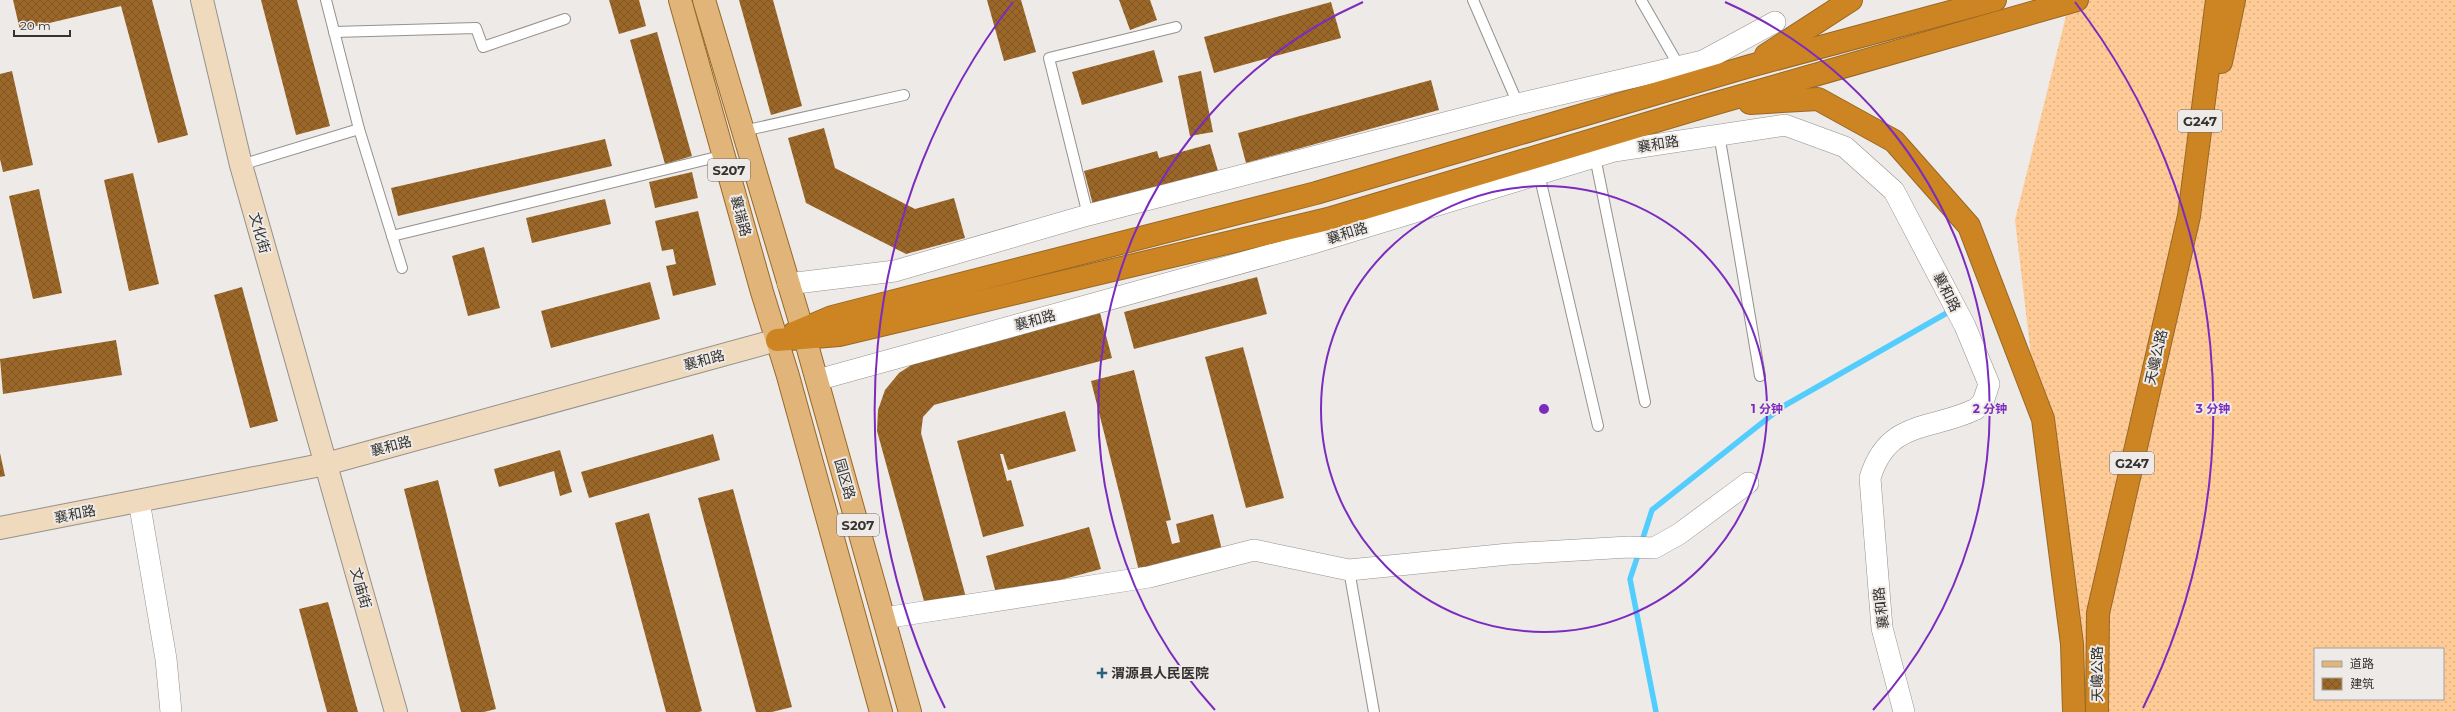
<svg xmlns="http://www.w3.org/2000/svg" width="2456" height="712" font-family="Montserrat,'Noto Sans SC',sans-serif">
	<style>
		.grass { fill: url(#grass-dots); fill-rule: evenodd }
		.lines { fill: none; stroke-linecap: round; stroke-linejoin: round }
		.stream { stroke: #52cdfe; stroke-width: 5.5 }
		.building { fill: url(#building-cross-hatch) }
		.lane-casing { stroke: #94918e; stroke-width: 12 }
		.street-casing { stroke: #94918e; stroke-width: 22 }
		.secondary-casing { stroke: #94918e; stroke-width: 24 }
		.primary-casing { stroke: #976827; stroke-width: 24 }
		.highway-casing { stroke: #976827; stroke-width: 24 }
		.lane { stroke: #fff; stroke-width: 10 }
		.street { stroke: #fff; stroke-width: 21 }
		.secondary { stroke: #f0dabd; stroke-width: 22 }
		.primary { stroke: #e1b57a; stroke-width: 22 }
		.highway { stroke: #cd8422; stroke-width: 22 }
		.ring { fill: none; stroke: #7b2cbf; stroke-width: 2 }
		.poi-dot { fill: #28637b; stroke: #eeeae7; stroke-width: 1.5 }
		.labels { text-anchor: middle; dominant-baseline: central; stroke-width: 4; stroke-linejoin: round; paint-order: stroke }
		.shield { fill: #eeeae7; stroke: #6c6a68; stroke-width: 1 }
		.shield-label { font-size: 13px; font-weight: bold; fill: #343331 }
		.street-label { font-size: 14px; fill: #343331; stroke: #eeeae7 }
		.poi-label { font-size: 14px; font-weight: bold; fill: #343331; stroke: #eeeae7; text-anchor: start }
		.centre { fill: #7b2cbf; stroke: #eeeae7; stroke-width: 2 }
		.ring-label { font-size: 12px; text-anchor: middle; font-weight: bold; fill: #7b2cbf; stroke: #eeeae7; stroke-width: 4; stroke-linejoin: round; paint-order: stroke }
	</style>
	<defs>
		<pattern id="grass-dots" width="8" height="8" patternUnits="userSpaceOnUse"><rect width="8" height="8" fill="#fecb97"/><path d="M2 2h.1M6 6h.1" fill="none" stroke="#daaf83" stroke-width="1.8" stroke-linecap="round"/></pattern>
		<pattern id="building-cross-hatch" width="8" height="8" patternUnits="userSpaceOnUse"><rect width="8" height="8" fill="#9c6829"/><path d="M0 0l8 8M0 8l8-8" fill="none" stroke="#805624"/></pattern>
	</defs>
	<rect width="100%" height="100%" fill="#eeeae7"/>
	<!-- grass -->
	<path class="grass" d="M2070 0H2456V712H2073L2015 220ZM2315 649H2443V699H2315Z"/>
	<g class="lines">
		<!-- stream -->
		<g class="stream">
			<path d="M1641 544 1652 510 1782 407 1952 310"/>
			<path d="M1639 552 1630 579 1656 712"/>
		</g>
	</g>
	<!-- building -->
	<g class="building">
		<path d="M13 0H152L188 135 158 143 121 6 20 30Z"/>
		<path d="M261 0H297L330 126 296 135Z"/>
		<path d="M609 0H639L646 26 619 34Z"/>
		<path d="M739 0H773L802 106 771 115Z"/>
		<path d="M987 0H1021L1036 52 1004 61Z"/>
		<path d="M1119 0H1150L1157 20 1130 30Z"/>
		<path d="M1331 2 1341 38 1214 73 1204 37Z"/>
		<path d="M657 32 692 156 665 164 630 40Z"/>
		<path d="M1154 50 1163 82 1082 105 1072 72Z"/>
		<path d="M12 71 33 165 3 172 0 159V74Z"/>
		<path d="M1201 71 1213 132 1190 136 1178 76Z"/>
		<path d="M1431 80 1439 110 1246 163 1238 133Z"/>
		<path d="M824 128 835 168 915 209 954 198 965 238 906 254 806 203 788 138Z"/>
		<path d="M605 139 612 166 398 216 391 188Z"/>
		<path d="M1210 144 1218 171 1093 205 1084 171 1157 151 1159 158Z"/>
		<path d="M692 172 698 198 655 208 649 182Z"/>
		<path d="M133 173 159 284 129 291 104 180Z"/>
		<path d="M39 189 62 293 33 299 9 196Z"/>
		<path d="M605 199 611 224 532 243 526 218Z"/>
		<path d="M698 211 716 285 673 296 666 266 676 264 673 249 662 251 655 221Z"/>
		<path d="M484 247 500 308 468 316 452 256Z"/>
		<path d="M1257 277 1267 314 1134 349 1124 312Z"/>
		<path d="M650 282 660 319 551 348 541 311Z"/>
		<path d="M242 287 278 421 250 428 214 295Z"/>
		<path d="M1100 313 1112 358 941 403 934 405 923 417 921 433 967 601 927 612 877 431 878 410 885 390 899 373 916 362Z"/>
		<path d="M116 340 122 375 3 394 0 359Z"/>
		<path d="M1243 347 1284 498 1246 508 1205 357Z"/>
		<path d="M1134 370 1171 520 1166 521 1172 544 1180 542 1176 524 1213 514 1222 550 1139 571 1091 381Z"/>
		<path d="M1065 411 1076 451 1008 470 1003 454H1000L1007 481 1011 480 1024 526 983 537 957 441Z"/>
		<path d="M713 434 720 460 589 498 581 472Z"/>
		<path d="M560 450 572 492 560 496 554 471 499 487 494 469Z"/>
		<path d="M0 453 5 476 0 477Z"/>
		<path d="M438 480 496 709 484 712H461L404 489Z"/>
		<path d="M733 489 792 707 772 712H756L698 498Z"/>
		<path d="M649 513 702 711 699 712H666L615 523Z"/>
		<path d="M1089 527 1101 569 997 597 986 556Z"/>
		<path d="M328 602 358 712H327L299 609Z"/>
	</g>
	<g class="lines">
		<defs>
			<g id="lane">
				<path d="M326 0 359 129"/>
				<path d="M1473 0 1518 104"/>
				<path d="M1641 0 1679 66"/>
				<path d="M334 32 476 28 483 47 565 19"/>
				<path d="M743 131 904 95"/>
				<path d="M1719 134 1760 376"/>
				<path d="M1595 157 1645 402"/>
				<path d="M241 165 359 129 402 268"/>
				<path d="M1539 174 1598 426"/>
				<path d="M1088 215 1049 58 1176 27"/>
				<path d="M392 236 725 155"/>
				<path d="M1349 570 1374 712"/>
			</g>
			<g id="street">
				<path d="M788 284 895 271 1088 215 1518 104 1703 61 1775 22"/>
				<path d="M817 380 1310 244 1614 151 1785 125 1845 147 1894 191 1965 326 1989 384 1983 402 1976 409C1931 431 1888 419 1870 478L1882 628 1904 712"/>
				<path d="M139 501 166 659 171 712"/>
				<path d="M884 618 1149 577 1254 550 1349 570 1509 554 1629 547 1654 548 1679 534 1748 483"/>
			</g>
			<g id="secondary">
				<path d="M202 0 241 165 396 712"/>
				<path d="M0 528 326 464 777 340"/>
			</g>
			<g id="primary">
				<path d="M680 0 762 292 788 376 881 712"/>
				<path d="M704 0 805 338 910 712"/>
			</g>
			<g id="highway">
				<path d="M1766 55 1851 0"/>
				<path d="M2221 62 2234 0"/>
				<path d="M1750 103 1818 99 1894 141 1969 226 2043 419 2072 644 2074 712"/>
				<path d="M794 333 832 317 1316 193 1750 66 1995 0"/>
				<path d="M777 340 839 335 1328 219 1706 106 2077 0"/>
				<path d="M2097 712 2098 613 2189 216 2217 0"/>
			</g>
		</defs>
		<!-- lane casing -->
		<use href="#lane" class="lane-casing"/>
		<!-- street casing -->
		<use href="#street" class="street-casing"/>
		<!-- secondary casing -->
		<use href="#secondary" class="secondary-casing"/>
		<!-- primary casing -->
		<use href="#primary" class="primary-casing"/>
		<!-- highway casing -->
		<use href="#highway" class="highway-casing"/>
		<!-- lane -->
		<use href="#lane" class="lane"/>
		<!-- street -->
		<use href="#street" class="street"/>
		<!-- secondary -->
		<use href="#secondary" class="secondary"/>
		<!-- primary -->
		<use href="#primary" class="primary"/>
		<!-- highway -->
		<use href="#highway" class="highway"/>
	</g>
	<!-- distance rings -->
	<g class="ring">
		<circle cx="1544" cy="409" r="223"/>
		<path d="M1215 710A446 446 0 0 1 1363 2M1725 2A446 446 0 0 1 1873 710"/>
		<path d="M945 708A669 669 0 0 1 1013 2M2075 2A669 669 0 0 1 2143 708"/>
	</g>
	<!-- markers -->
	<path class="poi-dot" d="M1100 667h4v4h4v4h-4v4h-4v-4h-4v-4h4z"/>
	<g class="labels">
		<!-- shield labels -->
		<g class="shield">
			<rect x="2178" y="110" width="44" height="22" rx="3"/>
			<rect x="708" y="159" width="42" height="22" rx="3"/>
			<rect x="2110" y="452" width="44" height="22" rx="3"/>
			<rect x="837" y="514" width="42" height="22" rx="3"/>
		</g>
		<g class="shield-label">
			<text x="2200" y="121">G247</text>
			<text x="729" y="170">S207</text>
			<text x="2132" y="463">G247</text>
			<text x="858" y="525">S207</text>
		</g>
		<!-- street labels -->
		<g class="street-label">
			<text transform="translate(1658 144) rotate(-9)">襄和路</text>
			<text transform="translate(741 216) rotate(75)">襄瑞路</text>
			<text transform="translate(260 233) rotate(74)">文化街</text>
			<text transform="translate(1347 233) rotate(-17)">襄和路</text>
			<text transform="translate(1947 292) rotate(63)">襄和路</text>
			<text transform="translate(1035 320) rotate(-15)">襄和路</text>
			<text transform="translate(2156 357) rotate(-77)">天巉公路</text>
			<text transform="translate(704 360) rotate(-15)">襄和路</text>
			<text transform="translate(391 446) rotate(-15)">襄和路</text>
			<text transform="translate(845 479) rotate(74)">园区路</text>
			<text transform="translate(75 514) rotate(-11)">襄和路</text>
			<text transform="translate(361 588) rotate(74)">文庙街</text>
			<text transform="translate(1881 608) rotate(-97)">襄和路</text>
			<text transform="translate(2097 674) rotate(-90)">天巉公路</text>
		</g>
		<!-- poi labels -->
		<g class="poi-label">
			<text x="1111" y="673">渭源县人民医院</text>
		</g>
	</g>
	<circle cx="1544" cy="409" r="6" class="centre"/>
	<g class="ring-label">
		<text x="1767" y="413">1 分钟</text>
		<text x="1990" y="413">2 分钟</text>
		<text x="2213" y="413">3 分钟</text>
	</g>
	<!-- legend -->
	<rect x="2314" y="648" width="130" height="52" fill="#eeeae7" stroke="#a4a19e"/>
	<rect x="2322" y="661" width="20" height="6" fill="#e1b57a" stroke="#a4a19e"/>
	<text x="2350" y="668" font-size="12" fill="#343331">道路</text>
	<rect x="2322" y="678" width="20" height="12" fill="url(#building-cross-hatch)" stroke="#a4a19e"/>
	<text x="2350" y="688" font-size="12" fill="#343331">建筑</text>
	<!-- scale -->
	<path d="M14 30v6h56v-6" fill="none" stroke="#343331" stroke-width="2"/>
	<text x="20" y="30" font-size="12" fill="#343331" stroke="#eeeae7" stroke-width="3" paint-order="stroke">20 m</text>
</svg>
